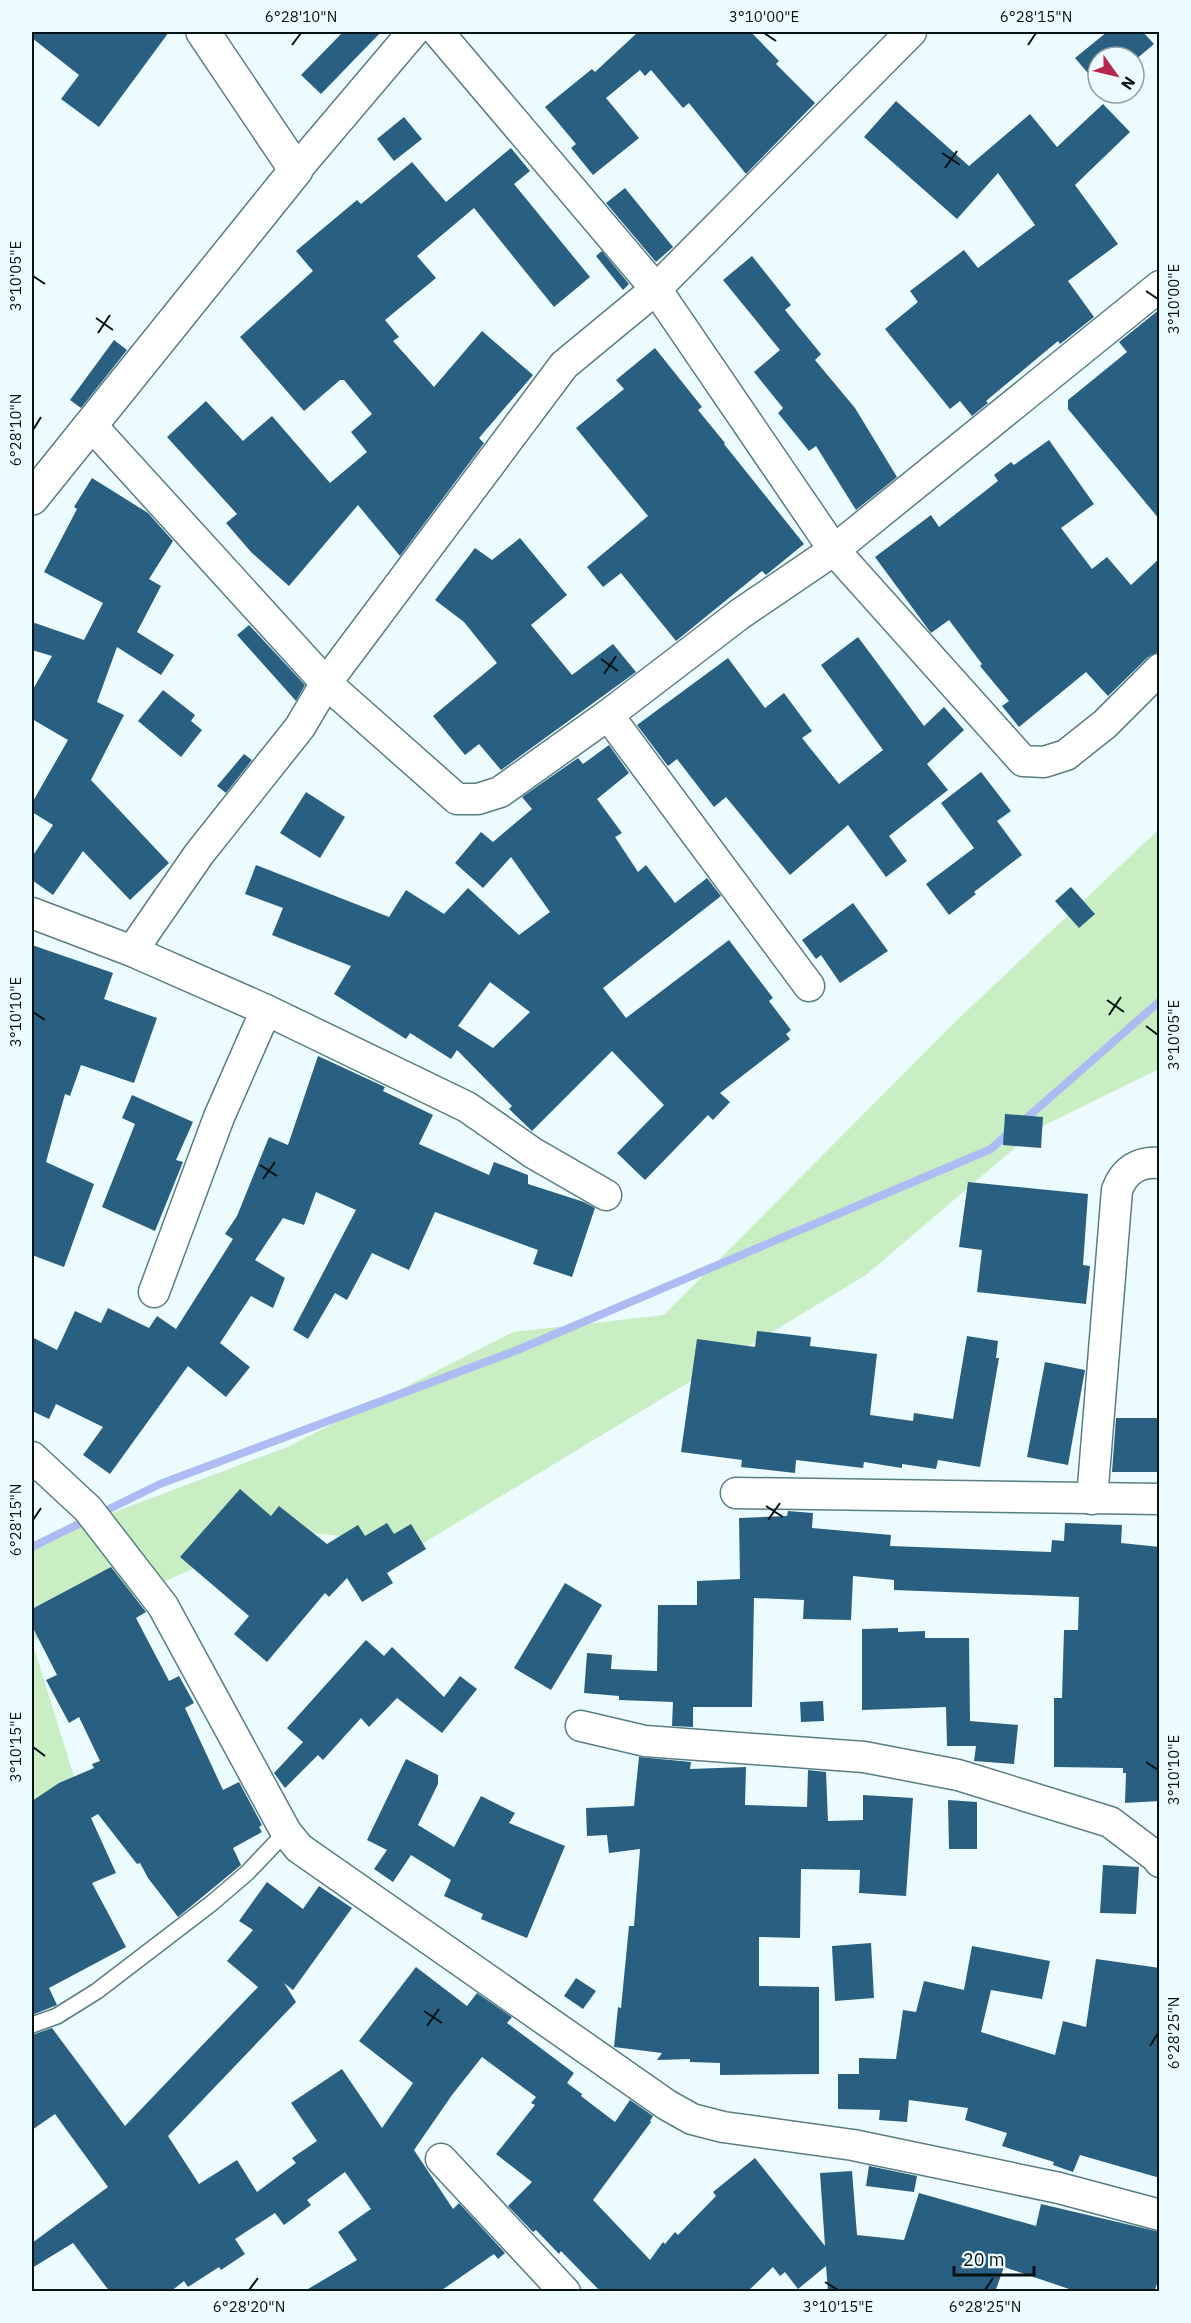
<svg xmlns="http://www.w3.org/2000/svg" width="1191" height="2323" font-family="'IBM Plex Sans',sans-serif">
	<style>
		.green { fill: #c9eec3 }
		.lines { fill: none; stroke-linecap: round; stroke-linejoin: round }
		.stream { stroke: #acbcf3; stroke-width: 8 }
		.building { fill: #295f81; fill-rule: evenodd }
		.lane-casing { stroke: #597d82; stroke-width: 18 }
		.street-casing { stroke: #597d82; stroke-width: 33 }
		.secondary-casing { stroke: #597d82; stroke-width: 36 }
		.lane { stroke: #fff; stroke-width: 15 }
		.street { stroke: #fff; stroke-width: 30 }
		.secondary { stroke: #fff; stroke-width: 33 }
		.ticks { fill: none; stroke: #041214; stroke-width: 2 }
		.neatline { fill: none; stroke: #041214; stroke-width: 2 }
		.ticks-label { font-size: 15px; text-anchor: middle; fill: #041214 }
	</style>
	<rect width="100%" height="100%" fill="#ecfcfe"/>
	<!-- green -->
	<path class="green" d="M1157 831 1159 834V1069L1037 1129 866 1275 422 1544 279 1530 32 1641 80 1796 32 1820V1543L287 1447 513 1332 664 1315 956 1021Z"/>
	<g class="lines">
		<!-- stream -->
		<g class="stream">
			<path d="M1022 1122 1160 1001"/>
			<path d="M32 1547 160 1484 515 1351 991 1149 1012 1130"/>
		</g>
	</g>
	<!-- building -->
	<g class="building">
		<path d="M32 32H169L99 127 61 99 79 75 32 38Z"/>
		<path d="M343 32H381L321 94 301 75Z"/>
		<path d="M638 32H751L779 61 776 64 815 103 746 174 689 103 683 108 651 70 645 76 640 70 606 98 639 138 593 175 571 148 576 144 545 107 592 69 595 72Z"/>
		<path d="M1107 32H1143L1154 44 1134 61V57H1098V85L1075 58Z"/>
		<path d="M896 101 969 166 1030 114 1057 147 1103 104 1130 132 1075 185 1118 244 1068 281 1094 317 1060 344 1058 341 986 401 988 403 972 416 960 401 950 409 885 329 918 302 910 291 964 250 978 268 1035 225 998 173 957 219 864 137Z"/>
		<path d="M404 117 422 139 394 161 377 139Z"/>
		<path d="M511 148 530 171 514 184 590 277 554 307 474 208 417 256 436 278 385 320 399 337 393 341 434 387 482 331 533 375 479 438 484 443 400 556 358 505 289 586 251 552 226 523 237 514 167 437 206 401 243 441 272 416 330 483 367 452 351 432 372 414 344 380H340L304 411 240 337 313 271 296 251 357 200 361 204 412 162 446 202Z"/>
		<path d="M625 188 673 247 656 262 606 203Z"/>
		<path d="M602 251 629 284 623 290 596 256Z"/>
		<path d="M752 256 791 305 785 310 821 354 815 360 855 408 897 477 856 510 816 446 809 451 778 413 783 408 754 372 780 350 723 280Z"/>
		<path d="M1160 309V520L1068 409V400L1127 352 1119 342Z"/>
		<path d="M114 340 127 350 81 408 70 400Z"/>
		<path d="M655 348 702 407 698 410 725 443 724 444 804 544 766 575 762 571 676 641 621 573 603 587 587 567 648 516 576 428 624 389 616 380Z"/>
		<path d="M1049 440 1094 504 1061 528 1092 569 1107 557 1131 585 1160 558V652L1148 657 1108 696 1086 672 1019 727 1002 706 1009 701 980 666 982 664 949 620 931 633 875 557 931 515 939 527 998 481 994 475 1011 462 1014 465Z"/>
		<path d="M92 478 148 513 173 541 149 579 161 586 137 632 174 655 161 675 117 647 97 702 124 715 91 780 169 863 130 900 83 851 53 895 32 880V857L53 825 32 812V803L68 740 32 719V691L52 656 32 650V622L84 640 103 603 44 572 77 509 74 507Z"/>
		<path d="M520 538 567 595 531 625 572 675 613 644 636 672 501 770 479 744 465 755 433 716 497 663 464 622 435 600 475 548 492 560Z"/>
		<path d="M249 625 305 685 296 701 237 635Z"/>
		<path d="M858 637 924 726 944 707 964 730 927 764 948 790 889 836 907 861 886 877 848 825 790 875 726 797 714 807 677 759 668 766 637 725 728 658 765 708 784 693 812 731 802 738 839 784 883 750 821 665Z"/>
		<path d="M163 690 195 715 191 721 202 730 181 757 138 721Z"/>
		<path d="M609 745 629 773 597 799 622 833 615 837 638 872 646 865 675 903 707 878 721 896 603 988 626 1018 729 940 773 998 769 1001 791 1030 786 1034 790 1039 720 1093 730 1102 713 1120 708 1115 645 1180 617 1153 664 1105 612 1051 532 1131 509 1109 512 1106 457 1050 451 1059 410 1033 406 1039 334 994 351 966 272 935 283 908 245 894 256 865 389 917 406 890 444 914 468 888 519 935 550 912 511 857 483 888 455 863 481 832 493 842 532 809 522 797 578 758 583 764ZM490 982 530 1012 493 1048 458 1026Z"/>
		<path d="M244 754 252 760 226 793 217 786Z"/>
		<path d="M981 772 1011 811 997 821 1022 855 974 892 976 894 949 915 926 884 974 848 941 803Z"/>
		<path d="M306 792 345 817 320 858 280 833Z"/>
		<path d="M1071 887 1095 914 1079 928 1055 901Z"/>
		<path d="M853 903 888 951 840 983 821 955 816 959 802 940Z"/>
		<path d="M32 945 113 973 104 999 157 1018 134 1083 81 1065 70 1096 65 1094 46 1162 94 1184 64 1267 32 1255Z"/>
		<path d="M318 1056 385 1087 383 1091 433 1115 419 1144 489 1175 494 1162 528 1175V1184L584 1202 595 1208 572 1277 533 1264 538 1250 435 1212 409 1270 372 1253 347 1300 335 1293 308 1339 293 1330 356 1210 316 1192 304 1225 283 1218 255 1260 285 1278 273 1308 251 1296 220 1343 250 1367 226 1397 188 1366 110 1474 83 1455 103 1427 56 1404 49 1419 32 1411V1337L57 1350 75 1311 101 1323 108 1308 149 1328 157 1316 176 1329 233 1239 225 1234 237 1216 269 1137 288 1145Z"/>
		<path d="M132 1095 193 1122 176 1160 183 1162 155 1231 102 1207 135 1124 122 1118Z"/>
		<path d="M1005 1114 1043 1117 1041 1148 1003 1145Z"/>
		<path d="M968 1182 1088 1194 1083 1265 1090 1266 1086 1304 977 1292 982 1250 959 1247Z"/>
		<path d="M757 1331 811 1337 810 1346 877 1354 870 1415 913 1421 914 1413 953 1419 967 1336 998 1341 996 1358H999L980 1467 938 1460 936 1469 902 1464V1468L864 1462 863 1468 796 1460 795 1473 741 1467 742 1460 681 1452 697 1339 755 1347Z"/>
		<path d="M1045 1362 1085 1370 1068 1465 1027 1457Z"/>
		<path d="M1116 1418H1160V1472H1112Z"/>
		<path d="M240 1489 271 1516 279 1506 327 1544 358 1525 365 1536 387 1523 394 1534 411 1524 426 1549 387 1573 393 1583 362 1602 347 1578 329 1597 325 1593 267 1662 234 1634 249 1616 180 1557Z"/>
		<path d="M788 1511 813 1513 812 1528 891 1535 890 1546 1051 1552 1052 1540 1064 1541 1065 1523 1122 1525 1121 1543 1160 1547V1801L1125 1803 1126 1773H1123V1768L1054 1767V1698H1062L1064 1630H1078L1079 1597 894 1590V1580L853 1576 851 1620 803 1619 804 1600 754 1598 752 1707H693V1727L672 1726 673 1702 619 1700V1696L584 1693 587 1653 612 1655 611 1669 657 1671 658 1605H697V1581L740 1579 739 1518 787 1516Z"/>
		<path d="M111 1567 146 1612 136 1618 169 1681 179 1676 194 1703 185 1708 223 1790 239 1782 262 1825 259 1827 262 1832 233 1848 241 1865 178 1917 148 1878 140 1863 137 1864 98 1814 91 1818 116 1873 92 1883 126 1947 49 1988 57 2005 32 2015V1801L59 1783 94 1768 92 1764 100 1761 79 1717 69 1723 46 1680 57 1675 32 1626V1609Z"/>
		<path d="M565 1583 602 1605 551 1690 514 1668Z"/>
		<path d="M898 1628V1632L925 1631V1638H969L970 1721 1018 1725 1014 1764 974 1761 976 1746H947L946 1707 862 1710V1629Z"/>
		<path d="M366 1640 384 1656 392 1647 444 1697 460 1676 477 1689 442 1733 397 1698 369 1727 361 1718 323 1760 318 1755 285 1788 274 1773 303 1742 287 1728Z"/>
		<path d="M823 1701 824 1721 801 1722 800 1702Z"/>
		<path d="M639 1757 691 1762 690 1769 746 1767 745 1805 807 1807 808 1770 826 1772 828 1821 863 1820V1795L913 1798 906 1896 859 1893 860 1870 801 1869 800 1938 759 1937V1986L819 1987V2074L720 2075V2063L690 2062V2059L657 2060 662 2053 614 2047 618 2007 621 2008 629 1926H634L640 1849 609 1853 607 1835 587 1836 586 1808 634 1806Z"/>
		<path d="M406 1759 438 1775V1784L418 1825 454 1847 481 1796 515 1813 509 1823 565 1846 527 1938 481 1919 483 1914 444 1896 451 1880 411 1855 393 1882 374 1869 387 1850 367 1840Z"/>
		<path d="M948 1800 977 1802V1849H949Z"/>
		<path d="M1103 1865 1139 1867 1136 1914 1100 1913Z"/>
		<path d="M267 1882 303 1909 319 1886 352 1908 293 1990 284 1983 296 2002 168 2136 199 2184 237 2160 257 2192 296 2163 292 2158 317 2141 291 2103 342 2069 382 2128 413 2083 359 2041 416 1967 467 2006 477 1993 512 2017 507 2023 574 2073 567 2083 582 2094 581 2096 615 2122 630 2100 653 2116 650 2121 651 2122 593 2200 650 2260 663 2242 665 2244 675 2232 678 2235 716 2196 713 2192 755 2158 825 2246 820 2173 852 2171 857 2235 904 2240 919 2193 1036 2226 1041 2204 1160 2232V2276L1154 2292H1078L1004 2267 995 2292H828L826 2266 798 2289 785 2272 780 2276 773 2267 747 2292H601L561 2251 559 2254 536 2230 533 2232 508 2206 532 2182 496 2154 535 2105 531 2103 536 2097 482 2057 452 2095 414 2150 453 2209 459 2203 505 2253 498 2259 494 2254 439 2292H303L357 2260 338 2232 371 2209 345 2172 307 2200 311 2205 284 2225 275 2213 235 2239 245 2254 221 2270 219 2267 188 2287 184 2281 170 2292H110L73 2243 32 2268V2243L108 2187 55 2114 32 2130V2035L52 2028 125 2126 258 1987 227 1961 253 1930 239 1921Z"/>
		<path d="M871 1943 874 1998 835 2001 832 1946Z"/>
		<path d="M972 1946 1050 1961 1042 1999 991 1990 981 2032 1055 2055 1063 2021 1086 2027 1096 1959 1160 1968V2178L1080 2155 1073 2172 1053 2165 1054 2162 1002 2146 1007 2133 965 2120 968 2108 909 2100 907 2122 879 2120 880 2110 838 2109V2074H859V2058L896 2059 903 2010 916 2012 924 1981 964 1990Z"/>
		<path d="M576 1978 596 1991 583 2009 564 1996Z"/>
		<path d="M869 2166 917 2176 914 2192 866 2186Z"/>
	</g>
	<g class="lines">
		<defs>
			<path id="lane" d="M32 2025 57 2016 97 1991 212 1903 247 1873 286 1832"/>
			<g id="street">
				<path d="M438 32 656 289 834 550 1023 761 1044 762 1066 755 1105 724 1160 669"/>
				<path d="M296 170 413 32"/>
				<path d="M91 425 326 683 457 799H478L500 792 608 715 740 614 834 550 1160 286"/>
				<path d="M608 715 809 986"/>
				<path d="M32 913 132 951 266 1010 467 1107 533 1153 606 1195"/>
				<path d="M132 951 199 854 300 727 326 683 564 365 656 289 911 32"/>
				<path d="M154 1292 219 1117 266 1010"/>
				<path d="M32 1457 88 1509 163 1606 286 1832 299 1848 667 2105 692 2119 723 2127 853 2145 1059 2188 1160 2215"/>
				<path d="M736 1493 1160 1499"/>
				<path d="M1092 1499 1117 1190C1124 1171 1138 1161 1160 1163"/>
				<path d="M581 1726 645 1741 864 1757 958 1775 1110 1822 1155 1856 1160 1862"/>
				<path d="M441 2159 565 2292"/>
			</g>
			<path id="secondary" d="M32 498 296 170 203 32"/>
		</defs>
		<!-- lane casing -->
		<use href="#lane" class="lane-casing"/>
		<!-- street casing -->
		<use href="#street" class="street-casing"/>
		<!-- secondary casing -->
		<use href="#secondary" class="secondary-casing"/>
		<!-- lane -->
		<use href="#lane" class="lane"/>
		<!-- street -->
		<use href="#street" class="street"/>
		<!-- secondary -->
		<use href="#secondary" class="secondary"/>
	</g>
	<!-- ticks -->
	<path class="ticks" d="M764 33 776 41M292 45 301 33M1028 45 1036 33M942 153 960 165M945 168 957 151M33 276 45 284M1146 291 1158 299M96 318 113 330M98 333 110 315M33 430 41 417M601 659 618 671M604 674 616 656M1107 1000 1124 1012M33 1012 45 1020M1109 1015 1121 997M1146 1026 1158 1035M260 1165 277 1176M263 1179 275 1162M766 1506 783 1517M33 1520 41 1508M768 1520 780 1503M33 1747 45 1756M1146 1762 1158 1770M424 2011 442 2023M427 2026 439 2009M1150 2046 1158 2033M825 2282 838 2290M249 2290 258 2278M985 2290 993 2278"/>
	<!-- border -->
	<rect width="1191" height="2323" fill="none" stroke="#ecfcfe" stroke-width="66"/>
	<!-- north arrow -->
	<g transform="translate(1116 75) rotate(124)"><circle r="28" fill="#ecfcfe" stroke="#8f9ea0" stroke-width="1.5"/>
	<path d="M0-4.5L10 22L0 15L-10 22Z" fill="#b82750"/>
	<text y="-9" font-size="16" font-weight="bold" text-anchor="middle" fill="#041214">N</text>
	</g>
	<!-- scale -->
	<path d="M954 2266v9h80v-9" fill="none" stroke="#041214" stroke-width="3"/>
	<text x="963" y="2266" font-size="18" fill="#041214" stroke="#ecfcfe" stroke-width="4.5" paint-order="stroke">20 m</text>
	<rect x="33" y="33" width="1125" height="2257" class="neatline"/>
	<g class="ticks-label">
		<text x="301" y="22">6°28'10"N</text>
		<text x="764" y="22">3°10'00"E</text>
		<text x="1036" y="22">6°28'15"N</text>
		<text transform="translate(16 276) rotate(-90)" y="5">3°10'05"E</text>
		<text transform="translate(1174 299) rotate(-90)" y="5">3°10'00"E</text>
		<text transform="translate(16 430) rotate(-90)" y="5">6°28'10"N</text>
		<text transform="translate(16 1012) rotate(-90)" y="5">3°10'10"E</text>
		<text transform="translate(1174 1035) rotate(-90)" y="5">3°10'05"E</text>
		<text transform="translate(16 1520) rotate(-90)" y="5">6°28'15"N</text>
		<text transform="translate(16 1747) rotate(-90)" y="5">3°10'15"E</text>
		<text transform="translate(1174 1770) rotate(-90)" y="5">3°10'10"E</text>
		<text transform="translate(1174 2033) rotate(-90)" y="5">6°28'25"N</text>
		<text x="249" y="2312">6°28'20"N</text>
		<text x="838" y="2312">3°10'15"E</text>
		<text x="985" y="2312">6°28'25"N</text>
	</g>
</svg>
